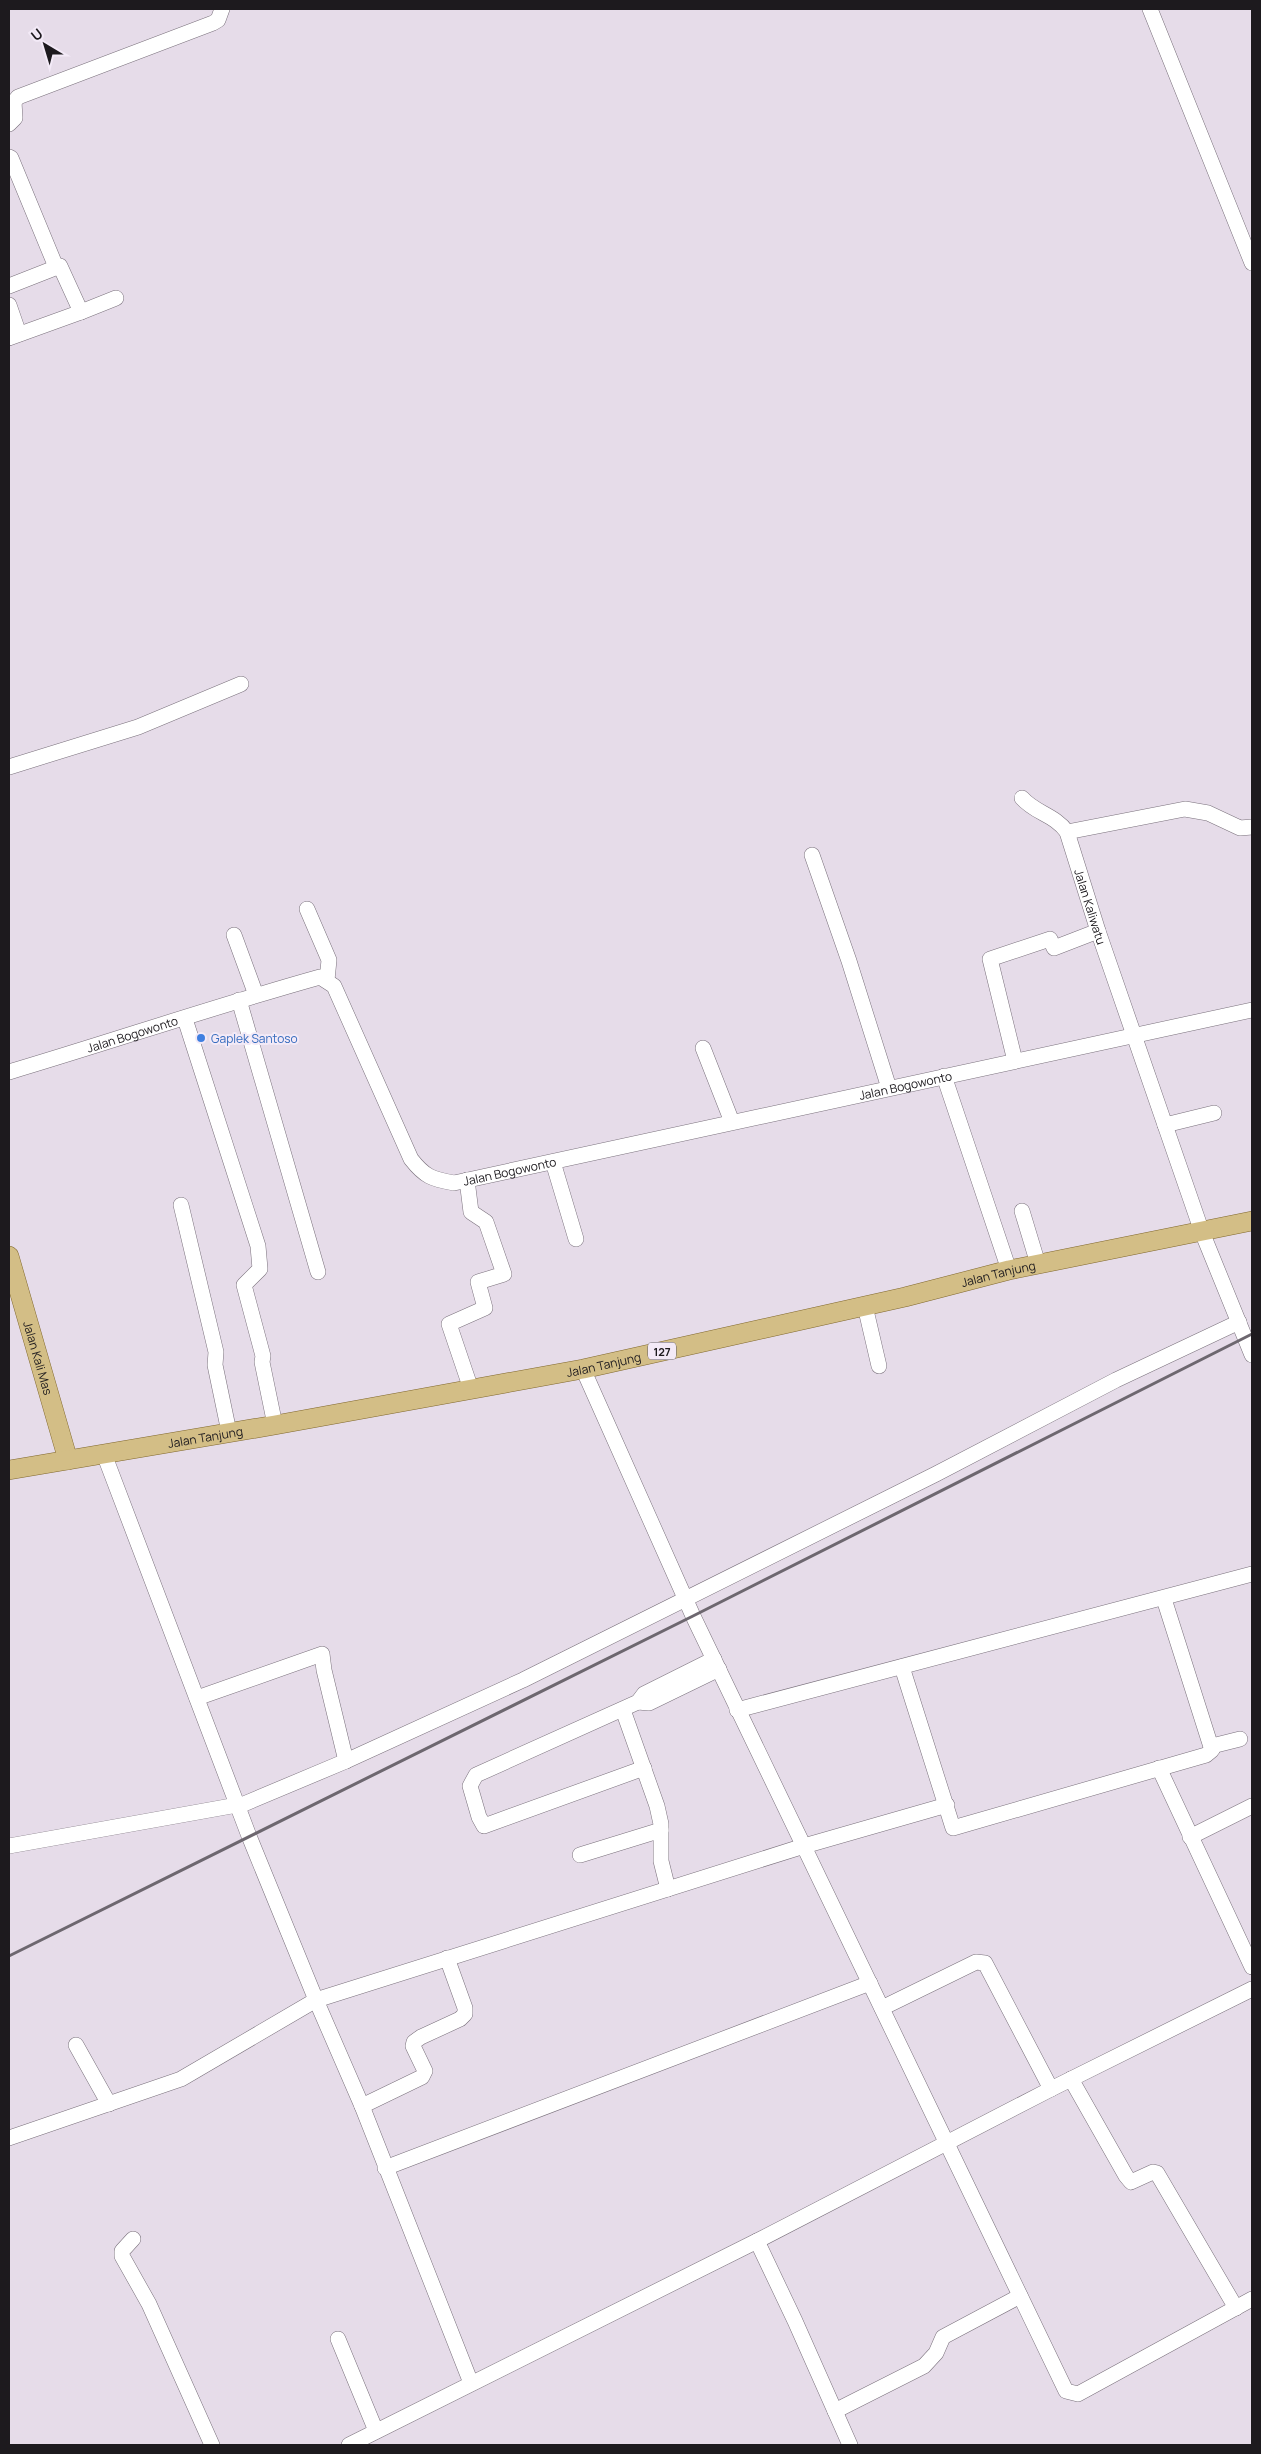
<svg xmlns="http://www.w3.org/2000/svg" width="1261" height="2454" font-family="Manrope,sans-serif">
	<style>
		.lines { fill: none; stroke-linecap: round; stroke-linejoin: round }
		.minor-casing { stroke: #7a717c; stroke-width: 16 }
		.major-casing { stroke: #80682e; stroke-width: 20 }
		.minor { stroke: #fff; stroke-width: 15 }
		.major { stroke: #d3be86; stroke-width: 19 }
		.rail { stroke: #6d676f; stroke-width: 3 }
		.shop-dot { fill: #3f7fe0; stroke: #f3eaf7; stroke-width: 2 }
		.labels { text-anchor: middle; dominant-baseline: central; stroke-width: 4; stroke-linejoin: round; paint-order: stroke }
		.shield { fill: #f3eaf7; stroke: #5d585f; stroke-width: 1 }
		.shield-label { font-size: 11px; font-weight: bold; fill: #1d1a1e }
		.street-label { font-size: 12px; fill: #1d1a1e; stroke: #f3eaf7 }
		.shop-label { font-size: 12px; fill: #366cbe; stroke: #f3eaf7; text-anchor: start }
	</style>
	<rect width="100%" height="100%" fill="#e6dce9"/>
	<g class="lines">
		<defs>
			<g id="minor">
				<path d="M1150 9 1252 263"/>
				<path d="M9 124 15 118 14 102 18 97 213 23 218 20 222 9"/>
				<path d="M9 157 11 158 56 267"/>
				<path d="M9 286 60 266 81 312 9 338"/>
				<path d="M9 305 19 334"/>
				<path d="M81 312 116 298"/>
				<path d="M9 767 138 727 241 684"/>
				<path id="s1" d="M1022 798C1035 813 1055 815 1067 832L1098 931 1202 1232 1252 1355"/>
				<path d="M1067 832 1185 809 1208 813 1240 828 1252 827"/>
				<path d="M812 855 849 961 889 1088"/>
				<path d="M307 909 329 960 327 980"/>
				<path d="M234 935 256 995"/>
				<path d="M239 1000 318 1272"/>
				<path d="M185 1019 258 1246 260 1269 244 1285 263 1356 262 1362 275 1425"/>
				<path d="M703 1048 732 1122"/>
				<path d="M1015 1061 990 959 1050 939 1054 948 1098 931"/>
				<path id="s2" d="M9 1072C113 1041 216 1006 320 977L334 986 411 1159C425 1177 432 1179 454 1183L1252 1010"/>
				<path d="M944 1076 1009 1270"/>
				<path d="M1165 1125 1214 1113"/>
				<path d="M553 1162 576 1239"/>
				<path d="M467 1180 471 1212 486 1222 504 1274 478 1282 485 1308 449 1324 471 1389"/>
				<path d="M181 1205 216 1352 215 1365 229 1432"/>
				<path d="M1022 1211 1038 1264"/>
				<path d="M865 1306 879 1366"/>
				<path d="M583 1369 693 1616 1066 2391 1078 2394 1252 2299"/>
				<path d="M104 1454 249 1836 316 2000 362 2106 471 2383"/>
				<path d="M902 1667 953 1828 1206 1755 1212 1750 1164 1599"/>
				<path d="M197 1698 322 1654 324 1670 346 1761"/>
				<path d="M638 1702 649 1703 719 1669"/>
				<path d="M623 1710 657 1806 661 1824V1861L668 1889"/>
				<path d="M737 1710 1252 1574"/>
				<path d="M1212 1746 1240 1739"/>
				<path d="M644 1768 484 1826 479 1817 470 1786 476 1775 638 1702 644 1694 714 1659"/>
				<path d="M1159 1768 1252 1967"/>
				<path d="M239 1806 346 1761 523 1680 936 1474 1116 1380 1239 1322"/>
				<path d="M1190 1837 1252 1806"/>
				<path d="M9 1846 237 1805"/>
				<path d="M580 1855 661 1830"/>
				<path d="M882 2008 976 1962 985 1963 1051 2089"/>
				<path d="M76 2045 109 2104"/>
				<path d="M1071 2079 1126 2176 1131 2182 1153 2172 1157 2173 1236 2308"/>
				<path d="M362 2106 422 2077 425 2071 413 2046 414 2042 421 2037 460 2019 465 2014V2008L447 1958"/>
				<path d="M9 2138 181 2079 316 2000 804 1846 947 1805"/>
				<path d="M385 2168 870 1983"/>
				<path d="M133 2239 122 2251V2256L149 2304 212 2445"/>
				<path d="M757 2241 795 2321 850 2445"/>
				<path d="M338 2339 376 2431"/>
				<path d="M835 2411 924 2366 936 2353 943 2337 1020 2296"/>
				<path d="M349 2445 757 2241 1051 2089 1252 1989"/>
			</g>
			<g id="major">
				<path id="s3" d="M9 1256 68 1460"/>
				<path id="s4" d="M9 1470 275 1425 583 1369 905 1297 1009 1270 1252 1221"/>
			</g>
		</defs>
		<!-- minor casing -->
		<use href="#minor" class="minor-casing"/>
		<!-- major casing -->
		<use href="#major" class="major-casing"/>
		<!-- minor -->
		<use href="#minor" class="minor"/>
		<!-- major -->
		<use href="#major" class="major"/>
		<!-- rail -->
		<path class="rail" d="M9 1956 693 1616 1252 1334"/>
	</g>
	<!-- markers -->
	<circle class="shop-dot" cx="201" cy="1038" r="5"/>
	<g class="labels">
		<!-- shield labels -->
		<rect class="shield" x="648" y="1342.5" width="28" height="17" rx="4"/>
		<g class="shield-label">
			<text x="662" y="1351">127</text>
		</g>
		<!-- street labels -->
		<g class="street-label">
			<text stroke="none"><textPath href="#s1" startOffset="135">Jalan Kaliwatu</textPath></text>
			<text stroke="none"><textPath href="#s2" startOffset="129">Jalan Bogowonto</textPath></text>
			<text stroke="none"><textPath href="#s2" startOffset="1044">Jalan Bogowonto</textPath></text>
			<text stroke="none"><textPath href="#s2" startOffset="639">Jalan Bogowonto</textPath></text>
			<text stroke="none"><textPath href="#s4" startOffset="1009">Jalan Tanjung</textPath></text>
			<text stroke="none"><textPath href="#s3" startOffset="106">Jalan Kali Mas</textPath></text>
			<text stroke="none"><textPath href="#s4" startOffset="604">Jalan Tanjung</textPath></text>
			<text stroke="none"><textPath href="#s4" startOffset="199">Jalan Tanjung</textPath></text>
		</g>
		<!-- shop labels -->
		<g class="shop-label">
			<text x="211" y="1038">Gaplek Santoso</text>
		</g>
	</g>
	<!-- border -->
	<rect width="1261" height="2454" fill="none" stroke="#1d1a1e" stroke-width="20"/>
	<!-- north arrow -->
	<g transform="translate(45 45) rotate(322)" stroke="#f3eaf7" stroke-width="4" paint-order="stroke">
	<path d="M0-4L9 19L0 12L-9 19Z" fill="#1d1a1e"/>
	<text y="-8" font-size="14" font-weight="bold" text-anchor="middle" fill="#1d1a1e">U</text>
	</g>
</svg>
